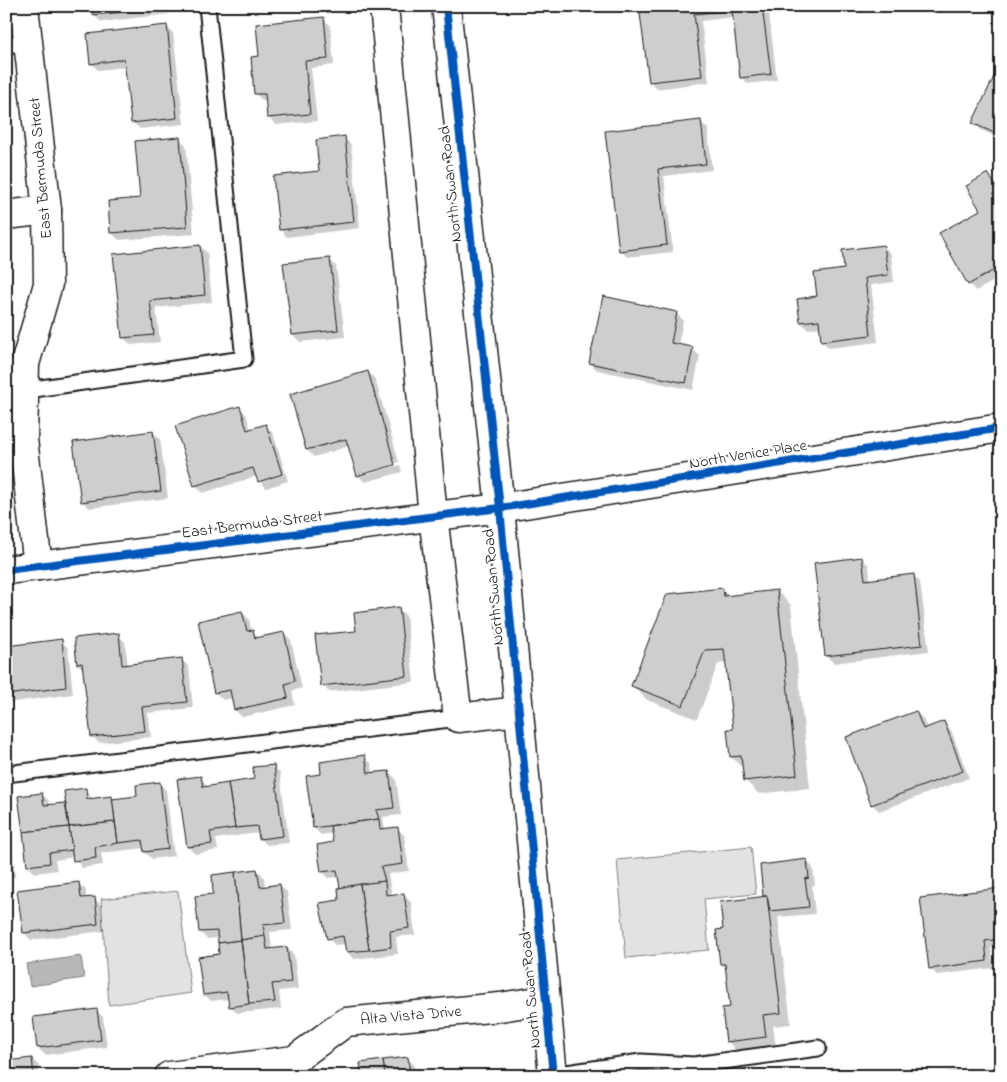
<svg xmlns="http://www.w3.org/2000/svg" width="1007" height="1082" font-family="'Indie Flower',sans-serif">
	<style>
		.green { fill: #e2e2e2; stroke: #7f7f7f }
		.water { fill: #b8b8b8; stroke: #7a7a7a }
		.shadow { fill: #0003 }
		.building { fill: #cecece; stroke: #1c1c1c }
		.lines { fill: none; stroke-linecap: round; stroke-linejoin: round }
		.service-casing { stroke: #1c1c1c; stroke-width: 19 }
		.minor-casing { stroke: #1c1c1c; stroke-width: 31 }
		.primary-casing { stroke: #1c1c1c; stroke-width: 31 }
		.service { stroke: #fff; stroke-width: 15 }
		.minor { stroke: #fff; stroke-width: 28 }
		.primary { stroke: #fff; stroke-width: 28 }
		.cycleway-casing { stroke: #fff; stroke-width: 11 }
		.cycleway { stroke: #0057b8; stroke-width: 8 }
		.labels { text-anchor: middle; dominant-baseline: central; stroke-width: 4.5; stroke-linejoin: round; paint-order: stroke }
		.street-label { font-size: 16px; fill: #1c1c1c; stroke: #fff }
	</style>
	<rect width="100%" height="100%" fill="#fff"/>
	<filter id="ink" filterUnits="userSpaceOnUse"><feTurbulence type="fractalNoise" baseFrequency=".02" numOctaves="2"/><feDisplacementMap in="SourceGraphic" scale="10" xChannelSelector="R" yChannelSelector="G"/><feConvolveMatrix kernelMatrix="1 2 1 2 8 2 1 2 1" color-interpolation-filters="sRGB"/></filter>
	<g filter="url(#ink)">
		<!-- green -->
		<g class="green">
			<path d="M751 847 756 894 704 899 709 950 626 958 617 860Z"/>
			<path d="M178 891 191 993 109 1005 101 899Z"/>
			<path d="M980 1069 981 1076H924V1075Z"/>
		</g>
		<!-- water -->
		<path class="water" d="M81 956 84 978 30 986 26 964Z"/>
		<!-- shadow -->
		<g class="shadow">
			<path d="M93 6H168L169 14 101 22 94 15Z"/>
			<path d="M640 6H768L777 80 748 84 741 77 734 17 701 21 709 82 657 89 650 81Z"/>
			<path d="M323 18 330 25 334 65 311 68 317 121 276 125 269 118 267 101H263L256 94 261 57Z"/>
			<path d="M166 26 173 33 184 124 140 129 132 122 126 67 98 70 91 63Z"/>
			<path d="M1001 65V139L981 130 974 123Z"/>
			<path d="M701 122 708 129 712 170 664 176 673 252 627 257 620 250 607 132Z"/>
			<path d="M179 138 186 145 194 234 119 240 112 233 141 199Z"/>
			<path d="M344 138 351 145 360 228 287 237 280 229Z"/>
			<path d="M988 175 1001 192V277L976 291 969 284Z"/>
			<path d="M200 246 207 253 212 302 156 308 160 342 131 345 124 338 115 255Z"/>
			<path d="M884 247 891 254 894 282 871 285 878 342 829 348 822 341 821 327 808 329 801 322 819 297 846 270Z"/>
			<path d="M329 259 336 266 345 337 300 342 293 335Z"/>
			<path d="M676 313 683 320 678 346 692 349 700 356 693 390 597 370 590 363Z"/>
			<path d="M368 372 375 379 399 462 361 473V476L400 465 402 472 365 482 358 475 349 446 314 457 307 450 291 395Z"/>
			<path d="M239 407 246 414 251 430 266 426 273 433 288 481 266 488 257 476 203 493 196 486 176 427Z"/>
			<path d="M153 432 160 439 168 498 89 508 82 501Z"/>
			<path d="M861 558 869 565 870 580 913 575 920 582 929 651 834 663 826 656 815 564Z"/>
			<path d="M723 590 729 596 777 591 791 605 810 788 759 794 745 780 744 769 731 757 734 730 727 663 718 664 697 719 647 700 633 686Z"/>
			<path d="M399 609 406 616 414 682 329 692 322 685 358 632Z"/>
			<path d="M242 612 249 619 252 632 260 639 284 633 291 640 302 688 292 691 295 705 242 717 235 710 233 698 223 700 216 693Z"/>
			<path d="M118 635 125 642 128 666 181 659 189 667 193 708 148 713 151 737 99 743 92 736 84 670 78 664Z"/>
			<path d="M61 641 68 648 73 694 6 703V647Z"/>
			<path d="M916 712 923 719 927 729 944 722 951 730 969 778 879 811 872 804Z"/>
			<path d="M365 757 372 764 373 774 389 772 396 779 401 815 383 817 385 830 397 828 404 835 409 871 388 874 392 896 403 895 411 902 415 935 396 937 398 954 354 959 347 952 345 944 335 945 328 938 342 890 340 877 329 878 322 871 334 843 333 833 321 835 314 828 323 775Z"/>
			<path d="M273 766 280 773 289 843 267 845 260 838 259 833 242 835 216 839 218 850 195 854 188 847 201 777 208 788 255 780Z"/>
			<path d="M159 783 166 790 174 856 152 859 145 852V848L101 853 103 865 82 868 74 857 55 860 57 870 35 873 28 866 42 794 49 801V806L67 804 86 790 93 800 111 797 114 800 139 797Z"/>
			<path d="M6 803 8 806 15 877 6 878Z"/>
			<path d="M806 860 813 868 815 885 812 886 815 914 778 917 791 1024 773 1026 776 1047 738 1052 727 1041 732 1008 727 970 721 964 724 930Z"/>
			<path d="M257 870 264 877 265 887 279 885 287 892 292 930 270 932 272 950 287 948 294 955 298 989 279 991 281 1009 237 1013 230 1006 229 999 211 1001 204 994 221 955 219 938 207 939 200 932 215 895Z"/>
			<path d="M78 883 86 890V899L94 898 101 905 104 931 31 940 24 933Z"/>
			<path d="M1001 890V947L991 948 994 968 937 975 930 968Z"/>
			<path d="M96 1010 103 1017 107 1047 45 1055 38 1048Z"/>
			<path d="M407 1058 414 1065 415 1076H363Z"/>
			<path d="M32 1059 39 1066 40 1076H6Z"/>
		</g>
		<!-- building -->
		<g class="building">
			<path d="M92 6H162L163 8 93 15Z"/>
			<path d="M639 6H762L771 74 740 78 732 10 694 14 702 76 649 82Z"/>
			<path d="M324 17 328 59 305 61 310 114 267 118 265 94H254L251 57 259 56 256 24Z"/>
			<path d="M167 25 177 118 131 123 124 59 90 64 87 34Z"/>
			<path d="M1001 62V136L972 123Z"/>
			<path d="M701 120 706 164 658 169 667 245 619 251 605 131Z"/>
			<path d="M345 136 354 222 279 230 273 176 319 171 316 140Z"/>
			<path d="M180 137 187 227 110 233 108 201 140 198 135 141Z"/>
			<path d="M988 173 1001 195V266L968 285 939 233 980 210 966 186Z"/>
			<path d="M200 245 205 295 150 301 154 335 122 338 113 254Z"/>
			<path d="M884 245 888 275 865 278 871 335 821 341 819 320 800 322 797 299 817 296 814 273 844 269 842 250Z"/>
			<path d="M330 258 338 330 292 335 283 263Z"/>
			<path d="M603 296 677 312 671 343 693 347 686 383 589 363Z"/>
			<path d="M368 371 395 465 357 476 346 439 306 450 290 394Z"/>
			<path d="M240 406 247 430 266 424 282 474 258 482 253 468 194 486 175 426Z"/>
			<path d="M153 431 161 491 81 502 73 442Z"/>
			<path d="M862 557 865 580 914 574 922 645 825 656 814 563Z"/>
			<path d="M723 588 724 596 777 590 797 775 744 781 741 756 730 757 727 729H733L724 649 705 650 683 706 631 686 667 594Z"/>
			<path d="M399 607 407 676 321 686 315 635 356 631 354 613Z"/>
			<path d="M242 611 247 631 253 630 255 638 284 632 295 681 285 684 288 698 234 710 230 690 214 693 198 621Z"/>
			<path d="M119 633 122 665 182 658 187 702 142 707 145 731 91 737 82 663 77 664 74 638Z"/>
			<path d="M62 639 66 687 6 695V646Z"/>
			<path d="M916 711 923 729 944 721 963 771 871 805 846 737Z"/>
			<path d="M365 755 368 773 389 771 394 808 376 810 379 819 313 828 306 776 321 774 320 762Z"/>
			<path d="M274 765 283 836 259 839 257 826 235 828 228 783 254 779 253 767Z"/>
			<path d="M201 776 203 787 228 783 235 828 210 832 212 844 187 847 177 779Z"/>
			<path d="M160 782 168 849 144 852 142 840 118 843 112 799 137 796 136 785Z"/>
			<path d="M86 788 87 799 112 796 115 822 69 827 64 791Z"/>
			<path d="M42 793 44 805 65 803 69 827 23 832 18 796Z"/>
			<path d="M379 819 380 829 398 827 403 864 381 867 385 881 340 888 337 870 321 872 317 845 333 842 330 826Z"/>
			<path d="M115 822 118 843 95 847 96 858 73 861 69 827Z"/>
			<path d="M69 827 72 850 49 853 50 863 27 866 23 832Z"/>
			<path d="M807 859 809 878 805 879 809 907 770 911 767 896H763L760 865Z"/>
			<path d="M257 869 260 887 280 884 285 923 263 925 265 936 241 940 235 872Z"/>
			<path d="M235 872 241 940 218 943 217 931 199 932 195 896 213 894 212 875Z"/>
			<path d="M385 881 386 895 404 893 409 928 390 931 391 947 369 950 360 884Z"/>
			<path d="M79 882 81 898 95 897 98 924 23 933 17 890Z"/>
			<path d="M360 884 369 950 346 952 343 936 327 939 319 903 339 900 338 888Z"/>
			<path d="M1001 888V939L985 941 987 961 929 969 920 898Z"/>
			<path d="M767 896 781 1013 763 1015 766 1037 726 1042 722 1008 730 1007 725 964H720L716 930 723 929 720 902Z"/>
			<path d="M265 936 267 949 287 947 291 982 272 984 275 1002 249 1004 241 940Z"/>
			<path d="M241 940 249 1004 229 1007 227 992 203 995 198 957 219 954 218 943Z"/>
			<path d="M97 1009 101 1040 37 1048 33 1017Z"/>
			<path d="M408 1057 410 1076H385L383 1060Z"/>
			<path d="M32 1058 34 1076H6V1061Z"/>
			<path d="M383 1060 385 1076H362L360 1063Z"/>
		</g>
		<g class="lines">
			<defs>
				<g id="service">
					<path d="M6 45 28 42"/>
					<path d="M6 393 244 359 207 6"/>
					<path d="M6 774 458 718"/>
					<path d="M553 1075 641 1062 694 1065 818 1048"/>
				</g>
				<g id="minor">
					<path d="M24 6 47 210 48 284 25 364 23 439 38 566"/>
					<path d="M384 6 433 516 458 718 519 711"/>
					<path d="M6 215 47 210"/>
					<path d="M6 570 500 508 1001 428"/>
					<path d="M169 1076 294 1060 346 1022 500 1007 545 1000"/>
				</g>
				<path id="primary" d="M446 6 500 508 553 1076"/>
			</defs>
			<!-- service casing -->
			<use href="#service" class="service-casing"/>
			<!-- minor casing -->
			<use href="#minor" class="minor-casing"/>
			<!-- primary casing -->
			<use href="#primary" class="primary-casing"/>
			<!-- service -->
			<use href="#service" class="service"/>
			<!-- minor -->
			<use href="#minor" class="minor"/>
			<!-- primary -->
			<use href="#primary" class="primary"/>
			<defs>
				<g id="cycleway">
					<path d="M446 6 500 508 553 1076"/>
					<path d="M6 570 500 508 1001 428"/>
				</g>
			</defs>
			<!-- cycleway casing -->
			<use href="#cycleway" class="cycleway-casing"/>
			<!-- cycleway -->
			<use href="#cycleway" class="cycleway"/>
		</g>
	</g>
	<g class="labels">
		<!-- street labels -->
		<g class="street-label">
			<text transform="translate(41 168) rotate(-95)">East Bermuda Street</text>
			<text transform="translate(451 184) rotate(-96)">North Swan Road</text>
			<text transform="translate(748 455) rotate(-9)">North Venice Place</text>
			<text transform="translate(252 525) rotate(-7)">East Bermuda Street</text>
			<text transform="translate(494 587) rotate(-95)">North Swan Road</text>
			<text transform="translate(531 990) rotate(-95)">North Swan Road</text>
			<text transform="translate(411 1016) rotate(-5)">Alta Vista Drive</text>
		</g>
	</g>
	<!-- margin -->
	<rect width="1007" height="1082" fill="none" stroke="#fff" stroke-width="25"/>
	<rect x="12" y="12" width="982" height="1057" fill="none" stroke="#1c1c1c" stroke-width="2" filter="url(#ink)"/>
</svg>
